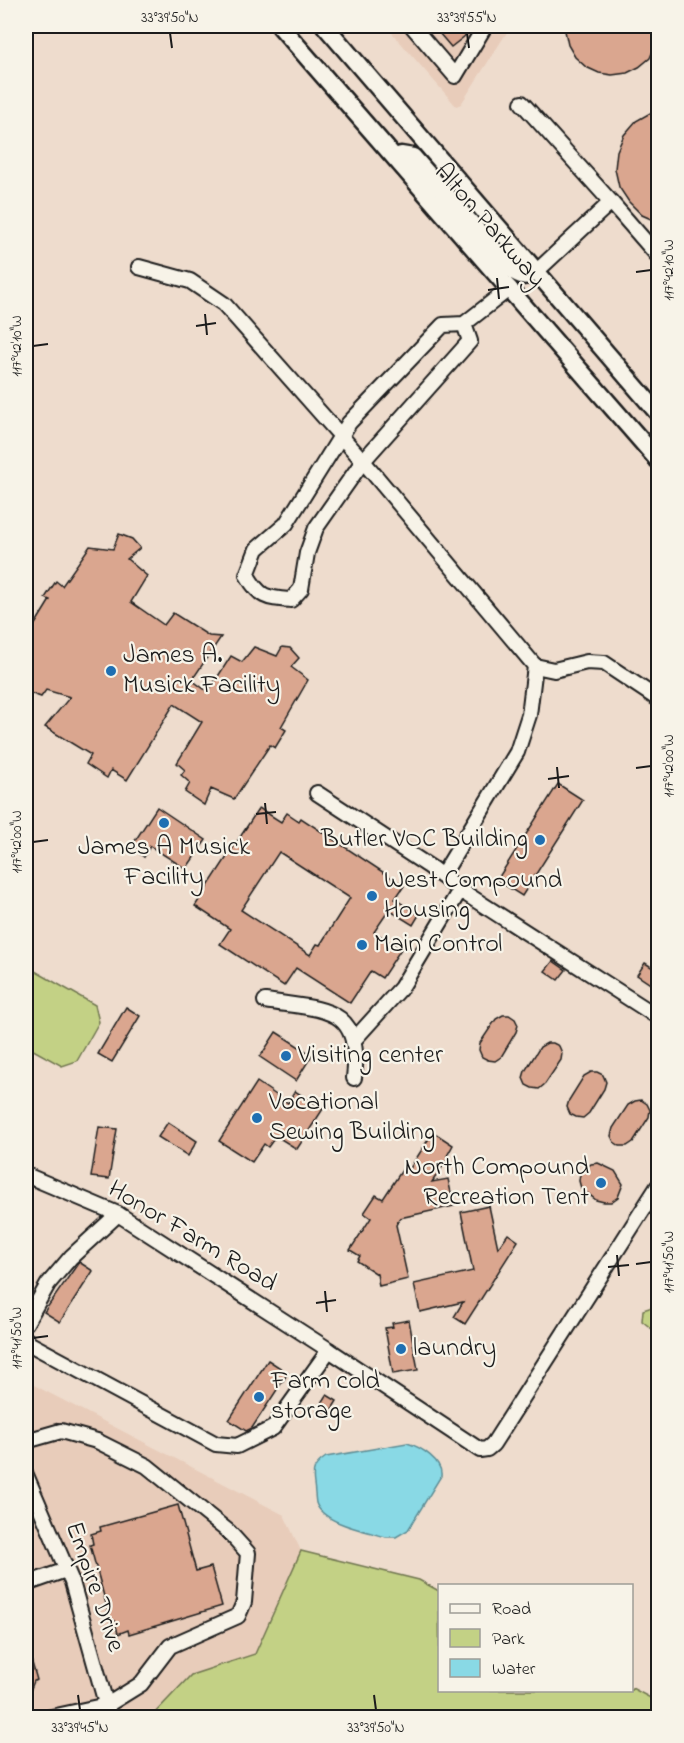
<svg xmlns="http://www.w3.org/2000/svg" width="684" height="1743" font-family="'Indie Flower',sans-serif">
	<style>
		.built { fill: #e8ccba }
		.green { fill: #c3d185; stroke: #707650; stroke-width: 1.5 }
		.water { fill: #89d9e5; stroke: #5d8d95; stroke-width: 1.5 }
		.building { fill: #daa68f; stroke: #1c1c1c; stroke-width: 1.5; fill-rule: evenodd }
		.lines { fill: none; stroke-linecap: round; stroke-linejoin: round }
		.minor-casing { stroke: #1c1c1c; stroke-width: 18 }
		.major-casing { stroke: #1c1c1c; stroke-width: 21 }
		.minor { stroke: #f7f3e8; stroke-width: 14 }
		.major { stroke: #f7f3e8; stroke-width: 16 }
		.ticks { fill: none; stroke: #1c1c1c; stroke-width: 2 }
		.poi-dot { fill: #1f6fb2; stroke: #f7f3e8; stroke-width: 2 }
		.labels { text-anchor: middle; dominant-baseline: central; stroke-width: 4.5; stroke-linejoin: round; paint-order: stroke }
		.street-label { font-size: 26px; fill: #1c1c1c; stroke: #f7f3e8 }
		.poi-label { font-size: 26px; fill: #1c1c1c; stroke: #f7f3e8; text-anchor: start }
		.neatline { fill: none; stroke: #1c1c1c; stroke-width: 2 }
		.ticks-label { font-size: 15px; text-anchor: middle; fill: #1c1c1c }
	</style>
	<rect width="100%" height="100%" fill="#eedccd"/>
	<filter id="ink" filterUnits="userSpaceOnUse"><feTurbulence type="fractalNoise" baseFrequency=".0167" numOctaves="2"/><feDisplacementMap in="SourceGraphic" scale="12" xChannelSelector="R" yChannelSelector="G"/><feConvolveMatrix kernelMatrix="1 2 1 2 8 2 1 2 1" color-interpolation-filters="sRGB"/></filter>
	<g filter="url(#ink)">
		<!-- built -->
		<g class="built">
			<path d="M386 26H511L461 104 456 106Z"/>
			<path d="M26 1381 284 1515 301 1551 255 1654 191 1675 151 1717H26Z"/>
		</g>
		<!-- green -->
		<g class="green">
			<path d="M26 966 95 1005 99 1022 77 1061 62 1066 26 1046Z"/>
			<path d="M658 1305V1334L642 1321 643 1310Z"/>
			<path d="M301 1551 419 1580 439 1591 440 1690H632V1688L658 1702V1717H151L191 1675 255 1654Z"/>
		</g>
		<!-- water -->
		<path class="water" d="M407 1443C421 1447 443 1461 441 1476L408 1530 396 1537H386C367 1531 323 1524 316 1503 315 1497 315 1490 314 1484 312 1470 314 1465 326 1457Z"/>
		<!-- building -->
		<g class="building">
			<path d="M433 26H472L465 36 451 47Z"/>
			<path d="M564 26H658V39L650 58 639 67 627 73 612 75 599 73 586 67 575 57 568 45Z"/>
			<path d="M658 111V222L642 215 629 202 619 187 615 169 617 151 624 135 636 121 652 112Z"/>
			<path d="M119 534 132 539 140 548 127 559 147 576 131 602 164 625 173 613 209 636 221 637 192 680 208 692 231 656 242 662 254 647 277 656 282 647 290 648 299 658 291 667 308 680 281 727 286 730 275 748 270 745 234 799 211 789 204 805 185 792 190 783 181 775 185 770 177 763 202 722 174 704 127 780 111 770 107 778 86 764 91 755 45 727 70 697 46 690 41 697 30 693 26 688V639L50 600 45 598 56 581 62 586 90 546 113 549Z"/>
			<path d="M558 784 583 800 522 896 497 880Z"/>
			<path d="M157 807 206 840 186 869 150 846 144 857 131 847Z"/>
			<path d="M259 808 281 822 287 813 299 821 301 818 404 886 395 899 419 915 413 925 389 910 374 932 401 949 382 978 371 971 350 1003 296 968 284 986 220 944 230 929 195 906ZM279 852 350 898 320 945 317 944 310 955 241 910Z"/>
			<path d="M553 961 566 970 558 980 545 971Z"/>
			<path d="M645 963 658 971V989L637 975Z"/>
			<path d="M126 1007 140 1016 112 1062 98 1054Z"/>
			<path d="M503 1015H509L515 1019 518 1025 516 1032 501 1057 495 1061 488 1060 482 1057 479 1050 480 1043 496 1019Z"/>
			<path d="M276 1032 312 1055 296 1081 260 1057Z"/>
			<path d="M547 1043H553L559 1046 562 1053 561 1060 545 1084 539 1089 532 1088 526 1085 523 1078 525 1071 540 1047Z"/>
			<path d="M591 1072H597L603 1075 606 1082 604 1089 589 1113 583 1118 576 1117 570 1114 567 1107 569 1100 584 1076Z"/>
			<path d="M257 1082 288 1103 295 1091 323 1109 297 1149 276 1136 268 1147 264 1144 252 1162 219 1141Z"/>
			<path d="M641 1100 647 1104 650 1110 649 1117 633 1142 627 1146H620L614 1142 611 1136 613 1128 628 1105 635 1101Z"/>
			<path d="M168 1122 197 1141 188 1156 158 1137Z"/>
			<path d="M99 1127 117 1129 109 1179 91 1177Z"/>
			<path d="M433 1132 453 1145 447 1156 449 1157 432 1182 448 1179 454 1206 400 1218 396 1225 408 1279 379 1286 377 1274 357 1261 360 1256 350 1250 371 1218 364 1213 376 1195 383 1199 404 1167 409 1170Z"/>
			<path d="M598 1163 615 1171 623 1184 618 1197 611 1202H604L596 1200 581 1188 579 1181 580 1173 591 1164Z"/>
			<path d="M489 1206 498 1248 508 1234 518 1241 465 1324 454 1317 463 1302 420 1312 414 1284 473 1271 461 1212Z"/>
			<path d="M79 1262 93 1271 60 1322 44 1312Z"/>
			<path d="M409 1320 418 1370 393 1374 385 1328 393 1327 392 1323Z"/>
			<path d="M268 1360 288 1373 252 1428 246 1431 229 1420Z"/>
			<path d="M327 1395 337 1401 327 1417 317 1411Z"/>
			<path d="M178 1505 196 1571 211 1567 222 1606 129 1634 128 1630 118 1634 115 1621 111 1622 90 1545 93 1544 91 1534 101 1531 100 1527Z"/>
			<path d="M28 1649 37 1680 34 1681 26 1701V1650Z"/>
		</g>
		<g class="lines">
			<defs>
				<g id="minor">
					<path d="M412 26 455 76 485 26"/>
					<path d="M522 103 611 202 537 271"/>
					<path d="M611 202 658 256"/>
					<path d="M139 267 190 281 224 304 363 461 535 666 529 715 517 752 442 876"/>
					<path d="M464 324 470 341 363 461 316 528 307 553 301 589 291 600C266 598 260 598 247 575L257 549 286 524 349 423 443 325 464 324 510 288"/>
					<path d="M535 666 554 670 587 662 604 663 658 699"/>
					<path d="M317 793 430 867 460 890"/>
					<path d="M265 1001C322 1010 363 1004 354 1078"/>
					<path d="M353 1041 401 988 460 890 658 1017"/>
					<path d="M26 1175 118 1214 329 1350"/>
					<path d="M26 1323 48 1284 71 1257 118 1214"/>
					<path d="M26 1339 30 1344 216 1444 237 1446 273 1428 329 1350 480 1450 487 1449 493 1444 658 1186"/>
					<path d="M26 1441 61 1431 97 1441 147 1466 229 1532 248 1553 244 1602 238 1616 170 1646 141 1684 107 1705 47 1718"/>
					<path d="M26 1475 72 1582 110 1718"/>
					<path d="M26 1584 66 1570"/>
				</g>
				<g id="major">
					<path d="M280 26 658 460"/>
					<path d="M325 26 658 413"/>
					<path d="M395 157 401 155 413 157 511 269C521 277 526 278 537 271"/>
				</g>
			</defs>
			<!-- minor casing -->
			<use href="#minor" class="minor-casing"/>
			<!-- major casing -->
			<use href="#major" class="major-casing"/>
			<!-- minor -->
			<use href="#minor" class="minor"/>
			<!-- major -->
			<use href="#major" class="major"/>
		</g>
	</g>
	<!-- ticks -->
	<path class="ticks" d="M170 33 172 48M467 33 469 48M636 272 651 270M497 278 499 299M488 290 509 287M205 314 207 335M196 326 216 323M33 346 48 344M557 767 559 788M636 768 651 766M548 779 569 776M265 803 267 824M256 814 276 812M33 842 48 840M617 1255 619 1276M636 1264 651 1262M608 1267 629 1265M325 1291 327 1312M316 1303 336 1300M33 1338 48 1336M78 1695 80 1710M374 1695 376 1710"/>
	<!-- markers -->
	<g class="poi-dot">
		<circle cx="111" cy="671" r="6"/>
		<circle cx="164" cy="823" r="6"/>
		<circle cx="540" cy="840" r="6"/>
		<circle cx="372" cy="896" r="6"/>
		<circle cx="362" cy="945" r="6"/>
		<circle cx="286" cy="1056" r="6"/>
		<circle cx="257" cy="1118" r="6"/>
		<circle cx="601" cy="1183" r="6"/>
		<circle cx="401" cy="1349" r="6"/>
		<circle cx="259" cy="1397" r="6"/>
	</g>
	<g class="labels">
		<!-- street labels -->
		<g class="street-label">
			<text transform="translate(489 226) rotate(49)">Alton Parkway</text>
			<text transform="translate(192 1237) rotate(31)">Honor Farm Road</text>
			<text transform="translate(94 1587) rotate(71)">Empire Drive</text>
		</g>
		<!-- poi labels -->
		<g class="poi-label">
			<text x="123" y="656">James A.<tspan x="123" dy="30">Musick Facility</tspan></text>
			<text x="528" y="840" text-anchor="end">Butler VOC Building</text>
			<text x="164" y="848" text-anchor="middle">James A Musick<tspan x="164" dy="30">Facility</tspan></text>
			<text x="384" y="881">West Compound<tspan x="384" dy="30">Housing</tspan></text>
			<text x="374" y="945">Main Control</text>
			<text x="298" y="1056">Visiting center</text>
			<text x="269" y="1103">Vocational<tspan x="269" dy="30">Sewing Building</tspan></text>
			<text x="589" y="1168" text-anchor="end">North Compound<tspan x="589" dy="30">Recreation Tent</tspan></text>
			<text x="413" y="1349">laundry</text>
			<text x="271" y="1382">Farm cold<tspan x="271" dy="30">storage</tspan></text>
		</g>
	</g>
	<!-- margin -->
	<rect width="684" height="1743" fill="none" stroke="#f7f3e8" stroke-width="66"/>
	<!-- legend -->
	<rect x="438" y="1584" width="195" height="108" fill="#f7f3e8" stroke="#9f9d96" stroke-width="1.5"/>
	<rect x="450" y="1604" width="30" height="9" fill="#f7f3e8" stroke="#9f9d96" stroke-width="1.5"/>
	<text x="492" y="1614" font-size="18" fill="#1c1c1c">Road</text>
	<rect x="450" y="1629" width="30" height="18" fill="#c3d185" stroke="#9f9d96" stroke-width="1.5"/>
	<text x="492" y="1644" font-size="18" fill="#1c1c1c">Park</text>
	<rect x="450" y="1659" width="30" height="18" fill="#89d9e5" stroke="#9f9d96" stroke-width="1.5"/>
	<text x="492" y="1674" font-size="18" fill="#1c1c1c">Water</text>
	<rect x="33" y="33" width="618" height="1677" class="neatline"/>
	<g class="ticks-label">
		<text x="170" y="22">33°39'50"N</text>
		<text x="467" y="22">33°39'55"N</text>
		<text transform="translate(668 270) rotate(-90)" y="5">117°42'10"W</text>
		<text transform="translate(16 346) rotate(-90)" y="5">117°42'10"W</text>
		<text transform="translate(668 766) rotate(-90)" y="5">117°42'00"W</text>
		<text transform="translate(16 842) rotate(-90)" y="5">117°42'00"W</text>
		<text transform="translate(668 1262) rotate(-90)" y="5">117°41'50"W</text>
		<text transform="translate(16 1338) rotate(-90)" y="5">117°41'50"W</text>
		<text x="80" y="1732">33°39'45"N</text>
		<text x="376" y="1732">33°39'50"N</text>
	</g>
</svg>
